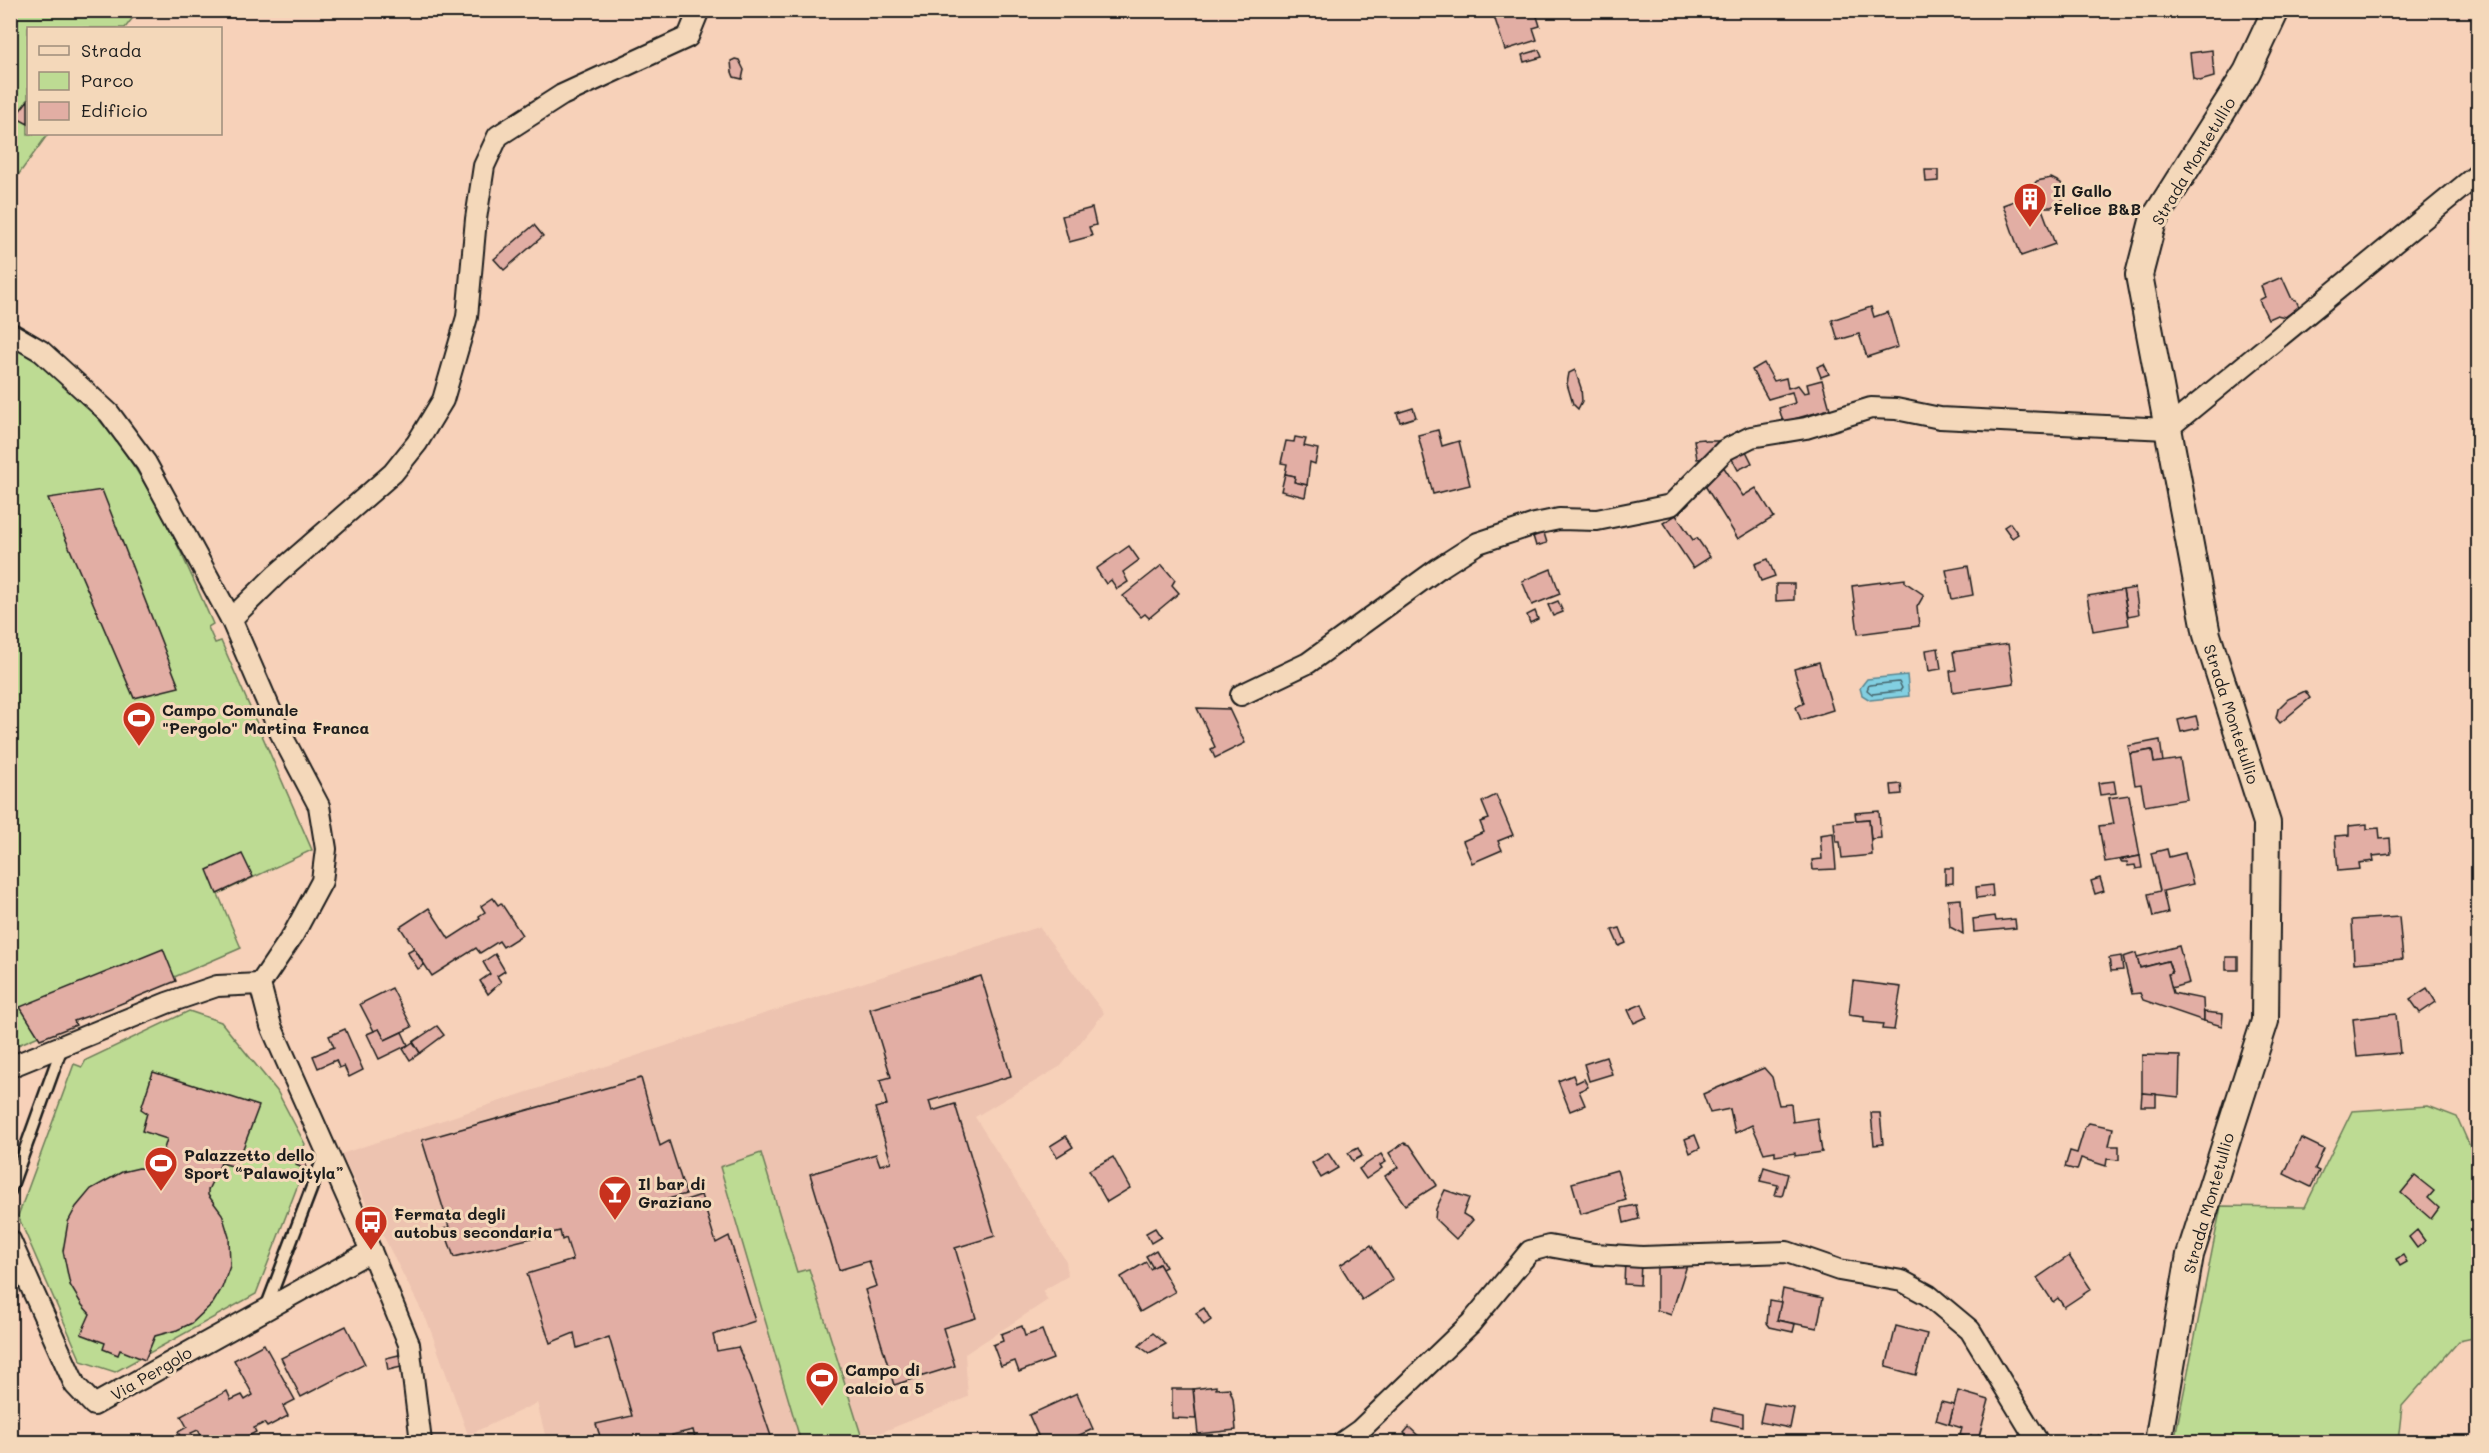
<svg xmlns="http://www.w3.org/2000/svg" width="2489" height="1453" font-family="Mali,sans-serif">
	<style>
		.built { fill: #edc3b0 }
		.green { fill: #bddb93; stroke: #6c7c58; stroke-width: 1.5 }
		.water { fill: #82cfe1; stroke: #598792; stroke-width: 1.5 }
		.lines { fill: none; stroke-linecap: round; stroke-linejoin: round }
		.shore { stroke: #45646b; stroke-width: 1.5 }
		.building { fill: #e2aea4; stroke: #1c1c1c; stroke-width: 1.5 }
		.service-casing { stroke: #1c1c1c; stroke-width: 15 }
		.minor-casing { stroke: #1c1c1c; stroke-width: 24 }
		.tertiary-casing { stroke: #1c1c1c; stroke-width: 30 }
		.service { stroke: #f4d8ba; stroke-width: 10 }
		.minor { stroke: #f4d8ba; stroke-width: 20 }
		.tertiary { stroke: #f4d8ba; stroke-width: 26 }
		.labels { text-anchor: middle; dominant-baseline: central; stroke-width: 6; stroke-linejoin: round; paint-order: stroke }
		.street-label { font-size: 16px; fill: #1c1c1c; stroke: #f4d8ba }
		.poi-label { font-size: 16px; font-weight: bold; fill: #1c1c1c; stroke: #f4d8ba; text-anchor: start }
	</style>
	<rect width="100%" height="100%" fill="#f7d1b9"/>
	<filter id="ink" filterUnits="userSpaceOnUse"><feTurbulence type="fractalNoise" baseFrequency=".0167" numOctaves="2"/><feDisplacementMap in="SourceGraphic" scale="12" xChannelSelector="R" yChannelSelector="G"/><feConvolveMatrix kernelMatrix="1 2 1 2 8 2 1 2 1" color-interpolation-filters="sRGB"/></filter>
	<g filter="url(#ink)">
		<!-- built -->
		<path class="built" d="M1039 927 1104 1013 1061 1066 975 1117 1066 1261 1068 1276 1042 1291 1048 1300 965 1354 968 1397 858 1442H547L537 1403 468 1435 428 1323 341 1154 723 1027Z"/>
		<!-- green -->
		<g class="green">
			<path d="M11 11H138L125 28H28V134H48L11 185Z"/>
			<path d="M11 345C118 407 166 516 213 624L208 627 215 643 221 641 312 850 218 894 241 948 11 1048Z"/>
			<path d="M189 1011 221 1022 277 1091 305 1144 299 1158 307 1161 256 1294 115 1372 81 1361 18 1216 74 1064 82 1067 86 1060Z"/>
			<path d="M2428 1106 2457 1117 2478 1165V1337L2459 1341 2402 1406 2398 1442H2174L2221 1206 2305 1207 2352 1111Z"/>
			<path d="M761 1153 797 1272 809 1269 863 1441 858 1442H801L720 1167Z"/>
		</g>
		<!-- water -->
		<path class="water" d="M1907 675 1909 696 1870 700 1862 695 1860 688 1867 679Z"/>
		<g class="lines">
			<!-- shore -->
			<path class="shore" d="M1899 682 1902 688 1900 691 1872 694 1867 690 1869 685Z"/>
		</g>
		<!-- building -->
		<g class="building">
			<path d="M1492 10H1535L1540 26 1533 28 1537 40 1505 50Z"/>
			<path d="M1539 50 1542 57 1524 62 1522 55Z"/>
			<path d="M2212 50 2214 77 2200 81 2193 79 2190 53Z"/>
			<path d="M735 59 739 60 744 70 742 79 734 77 732 72 731 61Z"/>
			<path d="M28 100V124L15 117Z"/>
			<path d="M1925 170H1938V181L1926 182Z"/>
			<path d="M2051 178 2061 183 2065 194 2061 203 2051 207H2046L2037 200 2032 186 2037 181Z"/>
			<path d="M2025 197 2030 213 2042 209 2055 244 2021 256 2003 205Z"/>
			<path d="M1092 208 1096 225 1089 227 1092 236 1069 242 1062 216Z"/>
			<path d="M534 225 543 236 504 270 494 259Z"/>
			<path d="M2282 277 2292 299 2296 300 2299 307 2285 317 2277 315 2268 319 2259 300 2265 297 2261 286Z"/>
			<path d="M1871 307 1874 317 1888 312 1898 347 1867 357 1859 334 1838 340 1832 320Z"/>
			<path d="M1764 363 1774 381 1786 378 1788 388 1798 385 1804 393 1809 392 1807 384 1822 380 1830 409 1783 422 1779 408 1795 403 1792 392 1768 399 1752 370Z"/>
			<path d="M1824 364 1829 374 1821 377 1817 367Z"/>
			<path d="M1575 370 1581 388 1582 401 1578 409 1573 404 1567 384 1569 373Z"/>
			<path d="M1413 408 1416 417 1400 422 1397 413Z"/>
			<path d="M1438 430 1442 446 1459 441 1470 485 1433 494 1418 435Z"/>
			<path d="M1295 437 1306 439 1304 446 1318 449 1315 464 1310 462 1307 485 1294 482 1295 476 1285 474 1287 464 1281 463 1286 441 1294 442Z"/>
			<path d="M1704 439 1706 441H1720L1716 452 1707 458 1697 459 1694 440Z"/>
			<path d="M1745 449 1752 463 1738 470 1731 457Z"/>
			<path d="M1723 466 1743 496 1756 488 1774 517 1738 539 1704 484Z"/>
			<path d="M1285 474 1295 476 1294 482 1307 485 1305 497 1281 491Z"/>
			<path d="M102 490 179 687 134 698 48 498Z"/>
			<path d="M1676 515 1693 540 1697 538 1710 557 1693 568 1663 523Z"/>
			<path d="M2010 523 2018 534 2012 538 2004 527Z"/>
			<path d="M1544 533 1547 543 1536 546 1533 536Z"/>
			<path d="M1129 546 1139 560 1123 572 1128 582 1117 589 1111 580 1106 584 1096 569Z"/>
			<path d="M1768 559 1775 576 1761 581 1755 564Z"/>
			<path d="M1162 565 1175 580 1172 585 1179 593 1149 618 1145 614 1141 617 1123 596Z"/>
			<path d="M1968 566 1973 595 1952 599 1946 570Z"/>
			<path d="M1551 569 1560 594 1532 605 1522 581Z"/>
			<path d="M1905 579V582L1924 595 1917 607 1919 626 1858 634 1852 586Z"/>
			<path d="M1776 584H1794V600L1776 601Z"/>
			<path d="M2135 588 2139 614 2128 616 2123 590Z"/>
			<path d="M2123 590 2129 625 2093 631 2087 596Z"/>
			<path d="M1558 601 1563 612 1553 616 1548 605Z"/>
			<path d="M1535 611 1538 619 1530 623 1527 615Z"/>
			<path d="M2008 644 2014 683 1953 692 1950 671 1956 670 1953 652Z"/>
			<path d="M1938 648 1941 669 1929 671 1926 650Z"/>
			<path d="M1819 662 1833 710 1801 720 1796 707 1804 703 1794 669Z"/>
			<path d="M2305 691 2310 698 2280 723 2276 718 2278 709 2288 699Z"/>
			<path d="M1197 708 1229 709 1245 743 1215 758 1211 749 1215 747Z"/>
			<path d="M2196 716 2199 728 2181 732 2178 720Z"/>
			<path d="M2160 740 2163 762 2154 763 2152 750 2130 754 2128 746Z"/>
			<path d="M2152 750 2154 763 2180 759 2187 799 2145 806 2141 784 2135 785 2130 754Z"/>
			<path d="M2114 781 2116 793 2100 795 2098 783Z"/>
			<path d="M1901 784 1902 794 1892 795 1891 785Z"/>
			<path d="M1496 795 1513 835 1498 841 1502 850 1472 863 1463 841 1484 832 1480 822 1489 819 1482 802Z"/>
			<path d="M2129 795 2140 856 2105 862 2099 826 2114 824 2109 798Z"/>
			<path d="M1879 811 1881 838 1871 839 1869 819 1856 820 1855 813Z"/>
			<path d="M1869 819 1872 855 1842 858 1840 842H1836L1834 822Z"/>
			<path d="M2367 824V829L2379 828 2380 839 2390 838 2391 854 2373 856 2374 861 2359 863 2360 869 2338 871 2335 836 2349 835V826Z"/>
			<path d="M1833 833 1836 869 1813 870 1812 860 1822 859 1820 835Z"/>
			<path d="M2167 849 2169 857 2185 853 2193 884 2163 891 2168 913 2153 917 2148 894 2160 891 2151 853Z"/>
			<path d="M242 854 253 877 217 894 207 870Z"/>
			<path d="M2140 856 2142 868 2136 869 2135 865 2128 866 2127 862H2122L2120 860Z"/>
			<path d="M1945 868H1953V883L1945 884Z"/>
			<path d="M2100 878 2104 891 2095 894 2091 881Z"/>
			<path d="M1992 885 1993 896 1977 898 1976 887Z"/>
			<path d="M493 898 498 905 501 903 522 935 503 947 499 941 480 953 476 948 432 976 400 927 429 908 449 939 480 919 479 916 485 912 481 906Z"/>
			<path d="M1961 899 1963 934 1950 927 1948 900Z"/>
			<path d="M1995 916 1996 921 2015 919 2016 928 1974 932 1973 919Z"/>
			<path d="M2399 917 2403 959 2354 963 2352 920Z"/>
			<path d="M1620 928 1626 943 1619 946 1612 930Z"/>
			<path d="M2179 946 2189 983 2171 988 2168 974 2172 973 2168 961 2140 968 2137 957Z"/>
			<path d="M414 948 424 965 418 969 407 952Z"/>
			<path d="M163 949 176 981 108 1009 74 1021 76 1025 40 1039 20 1007Z"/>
			<path d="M2136 953 2140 968 2168 961 2172 973 2168 974 2173 993 2203 999 2204 1021 2143 1000 2140 993 2132 994 2123 957Z"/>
			<path d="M495 954 505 971 497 976 501 982 488 994 480 981 490 974 483 962Z"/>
			<path d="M2121 956 2123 970 2111 971 2109 958Z"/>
			<rect x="2226" y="957" width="12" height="13"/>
			<path d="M981 976 1011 1076 929 1101 932 1111 955 1104 995 1236 955 1248 976 1318 943 1328 955 1366 894 1385 865 1290 877 1286 869 1261 839 1270 810 1174 876 1154 880 1165 891 1162 875 1108 887 1105 880 1080 891 1077 870 1009Z"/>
			<path d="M1853 981 1901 987 1894 1030 1882 1029 1883 1024 1864 1022V1017L1849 1015Z"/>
			<path d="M392 988 412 1027 385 1040 379 1029 374 1031 360 1004Z"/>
			<path d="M2427 988 2436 1002 2420 1013 2410 999Z"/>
			<path d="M1642 1004 1647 1017 1634 1023 1628 1010Z"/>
			<path d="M2204 1012 2223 1014 2222 1026 2204 1021Z"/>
			<path d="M2396 1014 2400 1053 2357 1057 2353 1019Z"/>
			<path d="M437 1026 444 1035 420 1053 413 1042Z"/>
			<path d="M345 1029 363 1070 349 1077 344 1066 339 1068 336 1060 318 1068 313 1056 334 1047 329 1036Z"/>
			<path d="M379 1029 385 1040 402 1032 408 1045 379 1059 367 1034Z"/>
			<path d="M413 1042 420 1053 410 1060 403 1049Z"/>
			<path d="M2142 1055 2180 1056 2179 1097 2142 1093Z"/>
			<path d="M1606 1057 1612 1074 1589 1081 1584 1064Z"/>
			<path d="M1764 1068 1772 1077 1779 1105 1791 1104 1793 1122 1817 1118 1822 1152 1795 1156V1153L1775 1156V1151L1764 1153 1752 1125 1735 1133 1730 1109 1710 1113 1703 1094Z"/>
			<path d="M153 1072 259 1106 236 1167 221 1163 208 1190V1195L222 1214 229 1237 230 1266 222 1288 213 1303 192 1323 177 1330 155 1336 145 1360 120 1350 118 1355 103 1349 105 1343 81 1334 90 1314 82 1305 70 1285 63 1251 68 1222 76 1207 91 1189 122 1172 139 1168 158 1169 167 1139 142 1131 147 1113 141 1109Z"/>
			<path d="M1573 1075 1576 1083 1584 1079 1588 1087 1579 1091 1585 1105 1570 1111 1558 1081Z"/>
			<path d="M641 1078 660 1146 669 1141 686 1194 657 1202 659 1209 701 1195 716 1243 729 1236 755 1321 713 1335 717 1351 738 1347 751 1377 773 1442H696L693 1430 672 1435 674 1442H602L596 1424 632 1416 609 1337 577 1348 574 1333 550 1343 527 1274 573 1260 566 1238 562 1240 560 1231 454 1257 444 1229 449 1227 422 1140Z"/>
			<path d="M2142 1093 2156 1094V1106H2141Z"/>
			<path d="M1871 1113H1880L1883 1144 1874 1145Z"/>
			<path d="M2089 1123 2113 1128 2109 1146H2119V1160L2107 1159 2106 1166 2081 1158 2077 1170 2065 1167 2070 1151 2077 1153 2085 1127Z"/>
			<path d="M1695 1135 1700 1148 1690 1153 1685 1139Z"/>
			<path d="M1066 1136 1073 1147 1057 1157 1050 1146Z"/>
			<path d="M2301 1138 2324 1149 2315 1169 2319 1171 2311 1187 2284 1174Z"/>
			<path d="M1404 1143 1410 1145 1437 1185 1405 1205 1385 1176 1398 1167 1389 1153Z"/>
			<path d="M1358 1148 1362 1156 1353 1161 1348 1153Z"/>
			<path d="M1328 1153 1338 1168 1321 1178 1312 1163Z"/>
			<path d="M1381 1154 1386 1162 1380 1165 1382 1168 1366 1179 1359 1169Z"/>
			<path d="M1113 1157 1130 1188 1107 1202 1089 1170Z"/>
			<path d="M299 1158 307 1161 305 1169 296 1165Z"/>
			<path d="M1764 1167 1788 1174 1782 1196 1775 1195 1778 1185 1760 1181Z"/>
			<path d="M1617 1170 1626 1200 1581 1214 1572 1183Z"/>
			<path d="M2415 1176 2434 1191 2428 1198 2439 1208 2431 1219 2401 1193Z"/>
			<path d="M1445 1190 1469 1198 1463 1214 1473 1220 1456 1239 1435 1219 1436 1209Z"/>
			<path d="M1636 1205 1639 1219 1624 1223 1621 1208Z"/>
			<path d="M1155 1228 1161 1237 1151 1243 1146 1233Z"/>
			<path d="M2417 1230 2425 1241 2417 1248 2409 1237Z"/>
			<path d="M1371 1245 1393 1280 1362 1300 1340 1265Z"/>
			<path d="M1156 1250 1166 1267 1162 1269 1159 1264 1153 1268 1146 1256Z"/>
			<path d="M2403 1255 2407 1262 2400 1266 2396 1259Z"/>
			<path d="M2069 1256 2091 1289 2064 1307 2058 1298 2053 1302 2037 1278Z"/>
			<path d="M1625 1261 1641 1262 1640 1285 1624 1284Z"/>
			<path d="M1146 1262 1150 1269 1159 1264 1175 1292 1140 1312 1121 1277Z"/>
			<path d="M1657 1262H1688L1671 1315 1657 1310Z"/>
			<path d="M1783 1289 1823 1298 1817 1328 1777 1320Z"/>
			<path d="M1769 1300 1781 1302 1777 1320 1795 1324 1793 1332 1770 1327 1767 1323Z"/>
			<path d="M1204 1308 1211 1320 1204 1325 1196 1313Z"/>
			<path d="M346 1326 365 1364 301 1397 281 1358Z"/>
			<path d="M1022 1326 1025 1336 1042 1330 1053 1359 1019 1372 1015 1361 1001 1366 993 1345 1003 1341 1001 1334Z"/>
			<path d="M1896 1326 1927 1334 1916 1375 1886 1367Z"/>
			<path d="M1153 1333 1166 1344 1149 1353 1139 1346Z"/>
			<path d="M264 1344 295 1400 283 1406 288 1416 267 1427 264 1423 254 1428 256 1432 237 1442H197L203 1439 198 1430 191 1433 194 1438 183 1442 178 1432 187 1427 181 1416 227 1391 231 1400 242 1395 245 1400 253 1395 234 1360Z"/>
			<path d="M403 1354 406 1366 388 1370 386 1358Z"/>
			<path d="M1216 1386V1389L1229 1388 1233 1398 1236 1430 1198 1434 1193 1389Z"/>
			<path d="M1172 1389H1193L1196 1419 1172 1418Z"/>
			<path d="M1958 1391 1989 1400 1978 1440 1960 1435 1962 1428 1949 1424Z"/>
			<path d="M1077 1393 1093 1429 1064 1442H1041L1029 1415Z"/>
			<path d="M1941 1402 1954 1405 1949 1424 1936 1420Z"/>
			<path d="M1764 1403 1794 1408 1790 1428 1760 1422Z"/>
			<path d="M1714 1408 1743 1414V1427L1712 1420Z"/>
			<path d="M1409 1427 1425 1442H1413L1404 1433Z"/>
			<path d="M2090 1435 2094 1439 2099 1435 2106 1442H2082Z"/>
		</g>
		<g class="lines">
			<defs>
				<g id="service">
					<path d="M10 1191 62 1047"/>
					<path d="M266 1308 326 1150"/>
				</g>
				<g id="minor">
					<path d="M10 333 41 351 109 413 146 463 231 619 280 732 319 806 326 849 322 881 293 935 260 984 271 1026 371 1251 409 1344 421 1442"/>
					<path d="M231 619 277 574 393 473 417 443 443 400 467 317 476 219 484 166 498 136 562 95 688 37 699 10"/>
					<path d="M1241 695 1308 663 1439 568 1478 543 1535 524 1559 519 1597 520 1671 505 1725 450 1751 437 1806 428 1871 408 1896 409 1940 418 2167 429 2478 174"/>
					<path d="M10 1067 167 1003 217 986 260 984"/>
					<path d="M10 1240 75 1385 94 1405 371 1251"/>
					<path d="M1343 1442 1360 1430 1471 1323 1530 1251 1549 1246 1594 1254 1642 1257 1787 1252 1839 1270 1902 1281 1928 1295 1970 1330 2038 1442"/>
				</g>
				<path id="tertiary" d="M2158 1442 2190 1255 2265 1021 2267 823 2207 635 2139 275 2153 221 2247 72 2276 10"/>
			</defs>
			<!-- service casing -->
			<use href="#service" class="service-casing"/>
			<!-- minor casing -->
			<use href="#minor" class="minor-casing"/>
			<!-- tertiary casing -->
			<use href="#tertiary" class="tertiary-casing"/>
			<!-- service -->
			<use href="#service" class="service"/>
			<!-- minor -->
			<use href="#minor" class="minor"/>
			<!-- tertiary -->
			<use href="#tertiary" class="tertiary"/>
		</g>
	</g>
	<!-- icons -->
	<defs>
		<symbol id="building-pin" viewBox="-11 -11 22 30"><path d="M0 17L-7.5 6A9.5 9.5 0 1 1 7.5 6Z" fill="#c8321e" stroke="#f4d8ba"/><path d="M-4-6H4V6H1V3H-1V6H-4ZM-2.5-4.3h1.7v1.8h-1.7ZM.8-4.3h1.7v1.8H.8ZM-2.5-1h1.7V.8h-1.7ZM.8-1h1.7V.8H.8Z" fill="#fff"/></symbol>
		<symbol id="stadium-pin" viewBox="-11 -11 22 30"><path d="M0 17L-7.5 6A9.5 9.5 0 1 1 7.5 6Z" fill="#c8321e" stroke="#f4d8ba"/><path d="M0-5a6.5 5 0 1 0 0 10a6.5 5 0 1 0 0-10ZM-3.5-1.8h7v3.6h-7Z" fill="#fff"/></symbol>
		<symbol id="bar-pin" viewBox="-11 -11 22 30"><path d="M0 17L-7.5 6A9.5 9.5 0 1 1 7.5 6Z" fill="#c8321e" stroke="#f4d8ba"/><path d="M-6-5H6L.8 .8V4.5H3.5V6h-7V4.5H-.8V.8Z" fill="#fff"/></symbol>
		<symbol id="bus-pin" viewBox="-11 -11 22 30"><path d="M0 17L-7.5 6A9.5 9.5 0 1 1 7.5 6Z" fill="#c8321e" stroke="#f4d8ba"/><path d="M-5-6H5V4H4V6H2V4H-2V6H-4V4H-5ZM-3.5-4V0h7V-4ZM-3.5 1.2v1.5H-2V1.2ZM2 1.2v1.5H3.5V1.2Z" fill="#fff"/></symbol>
	</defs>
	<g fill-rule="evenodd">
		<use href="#building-pin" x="2011" y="180" width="38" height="52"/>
		<use href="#stadium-pin" x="120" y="699" width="38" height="52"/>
		<use href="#stadium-pin" x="142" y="1144" width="38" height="52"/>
		<use href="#bar-pin" x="596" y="1173" width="38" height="52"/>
		<use href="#bus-pin" x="352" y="1203" width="38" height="52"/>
		<use href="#stadium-pin" x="803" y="1359" width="38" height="52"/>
	</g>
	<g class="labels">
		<!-- street labels -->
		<g class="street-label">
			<text transform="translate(2193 161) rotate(-59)">Strada Montetullio</text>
			<text transform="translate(2232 714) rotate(72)">Strada Montetullio</text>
			<text transform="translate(2208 1203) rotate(-74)">Strada Montetullio</text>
			<text transform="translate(151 1373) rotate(-30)">Via Pergolo</text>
		</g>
		<!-- poi labels -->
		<g class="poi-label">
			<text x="2053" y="190">Il Gallo<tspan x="2053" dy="18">Felice B&amp;B</tspan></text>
			<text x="162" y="709">Campo Comunale<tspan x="162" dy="18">"Pergolo" Martina Franca</tspan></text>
			<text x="184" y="1154">Palazzetto dello<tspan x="184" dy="18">Sport “Palawojtyla”</tspan></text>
			<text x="638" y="1183">Il bar di<tspan x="638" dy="18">Graziano</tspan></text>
			<text x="394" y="1213">Fermata degli<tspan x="394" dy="18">autobus secondaria</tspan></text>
			<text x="845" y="1369">Campo di<tspan x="845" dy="18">calcio a 5</tspan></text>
		</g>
	</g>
	<!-- margin -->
	<rect width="2489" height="1453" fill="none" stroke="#f4d8ba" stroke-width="36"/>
	<rect x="18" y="18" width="2453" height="1417" fill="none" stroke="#1c1c1c" stroke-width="2" filter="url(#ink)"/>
	<!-- legend -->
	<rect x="27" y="27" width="195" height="108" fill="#f4d8ba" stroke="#9e8d7b" stroke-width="1.5"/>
	<rect x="39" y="46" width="30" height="9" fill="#f4d8ba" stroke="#9e8d7b" stroke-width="1.5"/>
	<text x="81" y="57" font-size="18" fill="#1c1c1c">Strada</text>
	<rect x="39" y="72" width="30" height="18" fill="#bddb93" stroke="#9e8d7b" stroke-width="1.5"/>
	<text x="81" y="87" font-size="18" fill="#1c1c1c">Parco</text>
	<rect x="39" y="102" width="30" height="18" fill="#e2aea4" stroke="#9e8d7b" stroke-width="1.5"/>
	<text x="81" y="117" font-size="18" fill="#1c1c1c">Edificio</text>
</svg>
